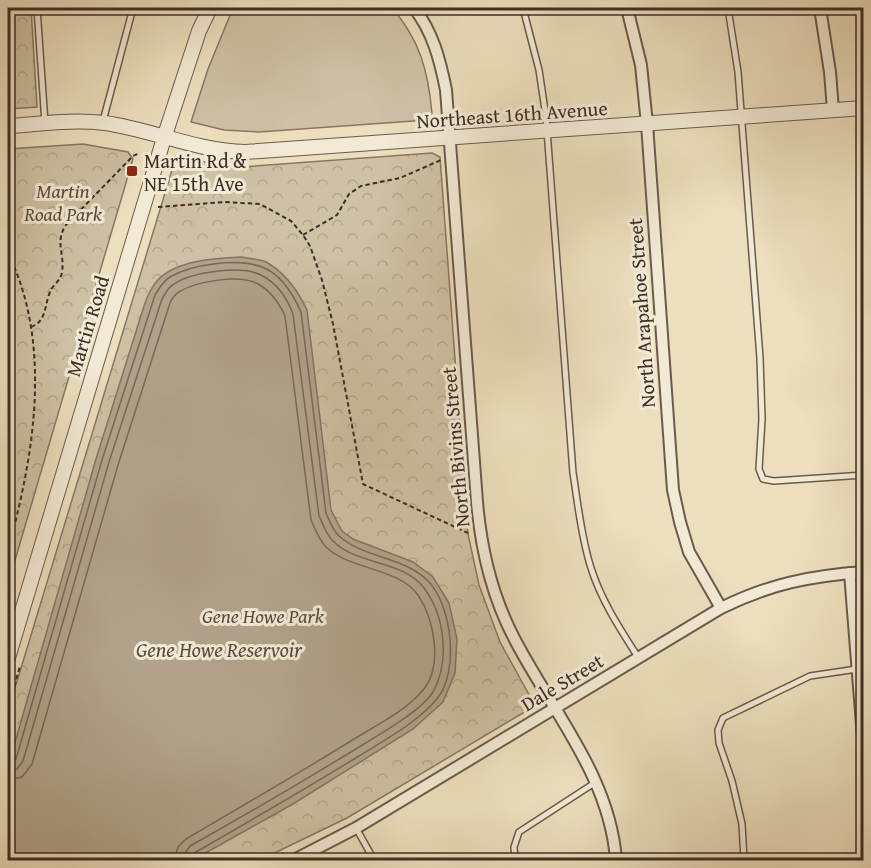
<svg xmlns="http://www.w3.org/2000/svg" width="871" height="868" font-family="'Gentium Book Plus',serif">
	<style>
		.green { fill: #cec1a4; stroke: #867865; stroke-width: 1.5 }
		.forest { fill: url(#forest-crowns); stroke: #867865; stroke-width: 1.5 }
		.water { fill: #b1a38a; stroke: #837562; stroke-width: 1.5 }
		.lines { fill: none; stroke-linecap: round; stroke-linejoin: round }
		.shore { stroke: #786958; stroke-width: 1.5 }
		.service-casing { stroke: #6a5b4c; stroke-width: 8 }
		.minor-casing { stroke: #6a5b4c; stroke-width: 14 }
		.tertiary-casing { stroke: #6a5b4c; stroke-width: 16 }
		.path { stroke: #3e2f26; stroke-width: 2; stroke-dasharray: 4.5 3; stroke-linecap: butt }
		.service { stroke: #f3ead5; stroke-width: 5 }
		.minor { stroke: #f3ead5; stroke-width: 10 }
		.tertiary { stroke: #f3ead5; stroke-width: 14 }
		.poi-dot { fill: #8f2418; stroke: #f3ead5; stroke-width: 2 }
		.labels { text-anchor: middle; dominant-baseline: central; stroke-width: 6; stroke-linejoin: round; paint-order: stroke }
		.street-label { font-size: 20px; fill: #3e2f26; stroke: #f3ead5 }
		.poi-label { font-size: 20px; fill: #3e2f26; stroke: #f3ead5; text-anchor: start }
		.park-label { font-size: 20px; font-style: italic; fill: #5b4c3f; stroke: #f3ead5 }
		.water-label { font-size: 21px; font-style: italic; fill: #5b4c3f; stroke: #f3ead5 }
	</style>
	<defs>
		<pattern id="forest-crowns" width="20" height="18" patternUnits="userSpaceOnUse" patternTransform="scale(1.5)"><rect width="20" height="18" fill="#cec1a4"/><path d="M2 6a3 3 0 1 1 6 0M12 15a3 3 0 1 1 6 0" fill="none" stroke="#b2a68d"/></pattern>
	</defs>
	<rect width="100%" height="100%" fill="#ecdfbe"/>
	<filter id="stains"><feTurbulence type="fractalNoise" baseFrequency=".00333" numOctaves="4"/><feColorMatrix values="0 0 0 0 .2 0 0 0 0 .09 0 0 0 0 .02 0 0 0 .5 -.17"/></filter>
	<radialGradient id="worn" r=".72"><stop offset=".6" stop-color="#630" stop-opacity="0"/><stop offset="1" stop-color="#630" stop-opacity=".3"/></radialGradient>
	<!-- green -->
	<path class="green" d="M233 8H392C420 40 428 71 432 113L427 120 259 132 224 130 191 122 208 69Z"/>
	<!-- forest -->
	<g class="forest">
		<path d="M8 8H31L37 107 8 109Z"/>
		<path d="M83 144 128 152 133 159 8 584V149Z"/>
		<path d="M432 153 440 157 468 534 479 585 500 642 533 702V707L347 818 260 860H8V711L175 160 184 157 209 163 242 167Z"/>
	</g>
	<!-- water -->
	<path class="water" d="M242 257C250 259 260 259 266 262 286 273 298 291 307 310L331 510 342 531 353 539 413 562 433 577 449 603 457 639 455 673 443 702 413 729 293 804 193 860H8V767L96 459 144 306C147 297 151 288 157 281 175 260 217 258 242 257Z"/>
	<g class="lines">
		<!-- shore -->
		<g class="shore">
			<path d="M8 763H13L16 759 102 460 155 295C159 289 163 281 170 277 192 264 238 258 262 267 281 274 293 294 301 312L326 513C329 520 333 531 339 536 363 558 403 556 428 581 452 605 460 673 436 700 415 724 386 739 359 756 305 789 250 821 194 853L191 860"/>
			<path d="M8 771 17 769 23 761 109 462 162 299C165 294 168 287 174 284 192 272 241 265 261 275 277 283 287 298 293 314L319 516C323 524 326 534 332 540 356 566 402 559 424 588 445 616 450 661 433 692 422 710 382 733 364 744 307 779 249 813 190 846L185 853 184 860"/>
			<path d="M8 780 22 777 32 764 118 465 170 303C172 299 175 294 179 292 196 281 240 274 258 284 271 291 279 303 285 316L311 520C315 529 319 540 326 547 350 570 399 568 418 595 434 619 443 665 424 689 406 711 377 725 354 739 298 774 242 806 186 839L178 847 174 860"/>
		</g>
		<defs>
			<g id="service">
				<path d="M37 8 45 123"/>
				<path d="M523 8 539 70 546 117 573 473C578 504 581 537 591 568 601 600 620 629 638 657"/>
				<path d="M728 8 738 72 760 358 762 419 759 469 763 479 774 481 864 475"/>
				<path d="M103 121 133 8"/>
				<path d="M356 828 374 860"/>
				<path d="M515 860 514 847 519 832 596 782"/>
				<path d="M744 860 742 824 732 781 719 743 718 730 723 718 810 676 857 669"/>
			</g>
			<g id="minor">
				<path d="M414 8C433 32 440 60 446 90L477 502C481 549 492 596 514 638 551 710 610 776 616 860"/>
				<path d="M627 8 641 65 647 124 673 490 680 522 689 552 721 608"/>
				<path d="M820 8 830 72 833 110"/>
				<path d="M850 573 864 750"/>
				<path d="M294 860 356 828 721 608C770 584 809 576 864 572"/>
			</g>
			<g id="tertiary">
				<path d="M8 126C40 124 73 119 105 123 153 130 197 151 245 152L864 108"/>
				<path d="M8 658 164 138 199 31 210 8"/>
			</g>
		</defs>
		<!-- service casing -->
		<use href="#service" class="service-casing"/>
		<!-- minor casing -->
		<use href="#minor" class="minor-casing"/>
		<!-- tertiary casing -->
		<use href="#tertiary" class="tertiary-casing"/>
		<!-- path -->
		<g class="path">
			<path d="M171 166 173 160 180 156"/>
			<path d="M158 207 225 202 260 204 291 221 303 235 310 246 322 280 333 324 363 484 470 534"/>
			<path d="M303 235 337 215 349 194 361 186 400 178 441 160"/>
			<path d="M8 253C53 345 34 455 8 550"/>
			<path d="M31 327C47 321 44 306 50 292 53 284 61 281 62 272 65 254 55 244 65 226L133 156 140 153"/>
			<path d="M8 708 20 666"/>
			<path d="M267 860 284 853"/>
		</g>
		<!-- service -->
		<use href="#service" class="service"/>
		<!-- minor -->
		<use href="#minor" class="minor"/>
		<!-- tertiary -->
		<use href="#tertiary" class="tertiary"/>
	</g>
	<!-- markers -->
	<rect class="poi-dot" x="126" y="165" width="12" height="12" rx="3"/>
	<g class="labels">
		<!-- street labels -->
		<g class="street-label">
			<text transform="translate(512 114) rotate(-4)">Northeast 16th Avenue</text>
			<text transform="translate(641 313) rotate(-94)">North Arapahoe Street</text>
			<text transform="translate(87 326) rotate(-73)">Martin Road</text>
			<text transform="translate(455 447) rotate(-95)">North Bivins Street</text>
			<text transform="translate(562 682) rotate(-31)">Dale Street</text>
		</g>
		<!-- poi labels -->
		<g class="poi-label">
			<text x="144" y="160">Martin Rd &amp;<tspan x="144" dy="23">NE 15th Ave</tspan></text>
		</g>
		<!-- park labels -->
		<g class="park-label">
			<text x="63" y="190">Martin<tspan x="63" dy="23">Road Park</tspan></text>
			<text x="263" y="615">Gene Howe Park</text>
		</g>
		<!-- water labels -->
		<g class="water-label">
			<text x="219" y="649">Gene Howe Reservoir</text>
		</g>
	</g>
	<!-- margin -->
	<rect width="871" height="868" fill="none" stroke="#ecdfbe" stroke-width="30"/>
	<rect x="9" y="9" width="853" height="850" fill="none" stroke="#3e2f26" stroke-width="3"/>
	<rect x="15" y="15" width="841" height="838" fill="none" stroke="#3e2f26" stroke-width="1.5"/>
	<rect width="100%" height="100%" filter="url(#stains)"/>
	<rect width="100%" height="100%" fill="url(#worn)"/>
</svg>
